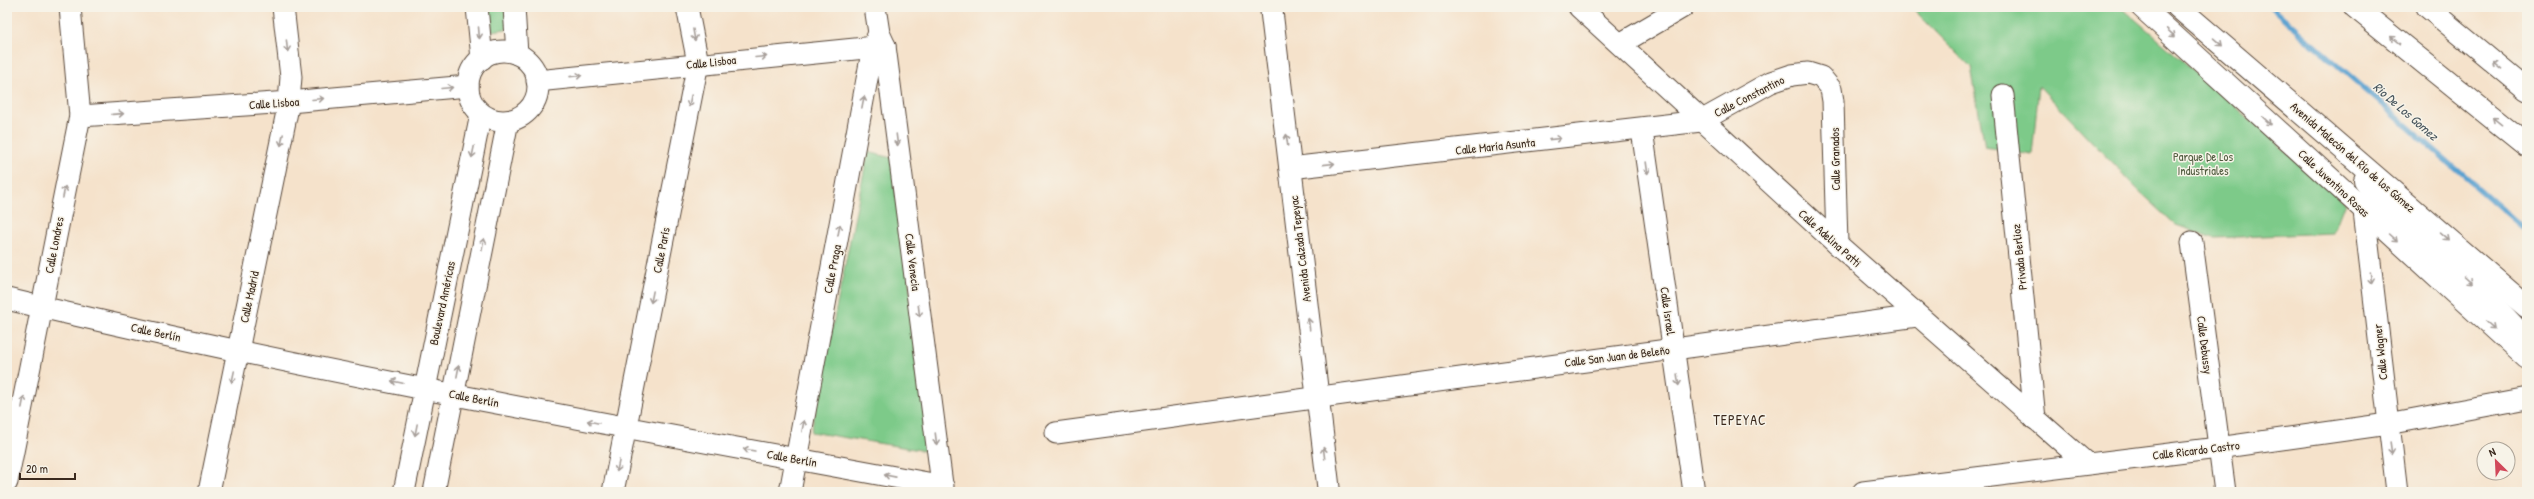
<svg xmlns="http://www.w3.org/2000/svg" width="2534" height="499" font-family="'Patrick Hand',sans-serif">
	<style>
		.green { fill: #7dca89; stroke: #5c7a54 }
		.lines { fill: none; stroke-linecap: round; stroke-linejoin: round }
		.stream { stroke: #5aa2d0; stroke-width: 5.5 }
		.minor-casing { stroke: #574638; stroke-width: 23 }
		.tertiary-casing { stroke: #574638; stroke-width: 24 }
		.primary-casing { stroke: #574638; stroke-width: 24 }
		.minor { stroke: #fff; stroke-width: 21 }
		.tertiary { stroke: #fff; stroke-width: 22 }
		.primary { stroke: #fff; stroke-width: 22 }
		.oneway { stroke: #a79f9a }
		.labels { text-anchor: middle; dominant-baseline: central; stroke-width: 3; stroke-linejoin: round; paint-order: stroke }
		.street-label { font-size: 12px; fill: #3b2a1e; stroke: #f7f3e8 }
		.park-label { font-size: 12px; fill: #4f5a3e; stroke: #f7f3e8 }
		.water-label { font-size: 13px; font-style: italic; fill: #46545c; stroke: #f7f3e8 }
		.quarter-label { font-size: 14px; letter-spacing: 1px; fill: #3b2a1e; stroke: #f7f3e8 }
	</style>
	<rect width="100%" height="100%" fill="#f7f3e8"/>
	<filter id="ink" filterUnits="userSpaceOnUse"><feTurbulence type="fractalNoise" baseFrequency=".025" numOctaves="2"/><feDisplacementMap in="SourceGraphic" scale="8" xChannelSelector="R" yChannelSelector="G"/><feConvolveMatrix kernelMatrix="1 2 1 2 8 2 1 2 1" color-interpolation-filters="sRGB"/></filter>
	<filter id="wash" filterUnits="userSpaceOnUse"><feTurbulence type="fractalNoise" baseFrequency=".012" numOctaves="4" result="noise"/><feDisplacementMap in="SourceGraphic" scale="16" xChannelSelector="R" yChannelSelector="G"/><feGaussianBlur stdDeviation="0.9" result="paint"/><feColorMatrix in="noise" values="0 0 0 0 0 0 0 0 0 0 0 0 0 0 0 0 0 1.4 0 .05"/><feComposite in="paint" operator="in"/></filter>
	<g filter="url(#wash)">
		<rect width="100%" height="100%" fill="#f5e2cb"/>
		<!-- green -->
		<g class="green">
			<path d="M490 7H510L513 28 492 31Z"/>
			<path d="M2121 7 2345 202 2333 233 2214 238 2176 225 2135 187 2039 86 2032 155 1985 147 1971 67 1912 8Z"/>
			<path d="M868 152 892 158 932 452 811 432Z"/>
		</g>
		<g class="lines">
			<!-- stream -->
			<path class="stream" d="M2271 7 2527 231"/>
		</g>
	</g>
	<g filter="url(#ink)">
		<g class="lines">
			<defs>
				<g id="minor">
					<path d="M477 7 482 59"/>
					<path d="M514 7 517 54"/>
					<path d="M875 7 879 33 885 46 943 492"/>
					<path d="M1579 7 1837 244 2086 463"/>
					<path d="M2427 7 2527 90"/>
					<path d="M1620 44 1683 7"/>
					<circle cx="503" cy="86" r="35"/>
					<path d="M537 81 885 46"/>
					<path d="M2003 95 2035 419"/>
					<path d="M80 116 289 102 468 86"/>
					<path d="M1642 130 1694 492"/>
					<path d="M1290 168 1701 121 1771 82 1792 75 1808 73 1821 77 1831 89 1833 101 1837 244"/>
					<path d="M2364 211 2397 492"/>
					<path d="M2192 242 2225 492"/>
					<path d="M7 299C316 373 630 428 943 486"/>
					<path d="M1056 433 1917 316"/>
					<path d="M7 482 80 116 70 7"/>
					<path d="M209 492 289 102 291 77 283 7"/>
					<path d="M404 492 481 114"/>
					<path d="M434 492 508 121"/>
					<path d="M613 492 698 63 687 7"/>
					<path d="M790 492 873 47 879 33"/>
					<path d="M1863 492 2218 448 2388 424 2527 398"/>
				</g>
				<g id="tertiary">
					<path d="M1271 7 1329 492"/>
					<path d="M2142 7 2527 358"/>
				</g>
				<g id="primary">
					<path d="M2178 7 2527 307"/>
					<path d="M2355 7 2527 146"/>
					<path d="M2365 180 2385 206 2480 291 2527 340"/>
				</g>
			</defs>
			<!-- minor casing -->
			<use href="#minor" class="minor-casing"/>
			<!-- tertiary casing -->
			<use href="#tertiary" class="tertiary-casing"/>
			<!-- primary casing -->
			<use href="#primary" class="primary-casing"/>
			<!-- minor -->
			<use href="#minor" class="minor"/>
			<!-- tertiary -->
			<use href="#tertiary" class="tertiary"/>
			<!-- primary -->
			<use href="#primary" class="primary"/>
		</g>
		<!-- one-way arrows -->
		<defs><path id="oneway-shaft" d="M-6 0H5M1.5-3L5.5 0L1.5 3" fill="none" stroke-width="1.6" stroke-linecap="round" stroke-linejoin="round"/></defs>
		<g class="oneway">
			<use href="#oneway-shaft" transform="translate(479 33) rotate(85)"/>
			<use href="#oneway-shaft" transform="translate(2171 33) rotate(43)"/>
			<use href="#oneway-shaft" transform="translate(694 35) rotate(80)"/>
			<use href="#oneway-shaft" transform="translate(2395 40) rotate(-141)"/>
			<use href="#oneway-shaft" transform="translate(2218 42) rotate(41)"/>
			<use href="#oneway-shaft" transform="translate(287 46) rotate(84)"/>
			<use href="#oneway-shaft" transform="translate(761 57) rotate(-5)"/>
			<use href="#oneway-shaft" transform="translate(2497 65) rotate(-140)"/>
			<use href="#oneway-shaft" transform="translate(576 76) rotate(-6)"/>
			<use href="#oneway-shaft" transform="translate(447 88) rotate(-5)"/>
			<use href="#oneway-shaft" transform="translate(318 99) rotate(-5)"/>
			<use href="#oneway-shaft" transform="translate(690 101) rotate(101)"/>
			<use href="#oneway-shaft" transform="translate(863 102) rotate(-79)"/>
			<use href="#oneway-shaft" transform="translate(118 114) rotate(-4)"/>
			<use href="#oneway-shaft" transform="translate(2267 121) rotate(43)"/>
			<use href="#oneway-shaft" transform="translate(2497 121) rotate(-141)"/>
			<use href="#oneway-shaft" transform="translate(1555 139) rotate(-6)"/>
			<use href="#oneway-shaft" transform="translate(282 140) rotate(101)"/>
			<use href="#oneway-shaft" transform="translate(897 140) rotate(83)"/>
			<use href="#oneway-shaft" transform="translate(1287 140) rotate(-97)"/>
			<use href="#oneway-shaft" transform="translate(473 152) rotate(102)"/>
			<use href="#oneway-shaft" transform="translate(1329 164) rotate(-6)"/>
			<use href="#oneway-shaft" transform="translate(1647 168) rotate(82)"/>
			<use href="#oneway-shaft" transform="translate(64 192) rotate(-79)"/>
			<use href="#oneway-shaft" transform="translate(839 230) rotate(-79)"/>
			<use href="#oneway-shaft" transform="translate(2444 236) rotate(41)"/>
			<use href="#oneway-shaft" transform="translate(2393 238) rotate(42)"/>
			<use href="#oneway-shaft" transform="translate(483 244) rotate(-79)"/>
			<use href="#oneway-shaft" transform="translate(2371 278) rotate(84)"/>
			<use href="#oneway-shaft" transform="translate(2468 280) rotate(42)"/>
			<use href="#oneway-shaft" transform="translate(652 297) rotate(101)"/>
			<use href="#oneway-shaft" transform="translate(919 311) rotate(83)"/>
			<use href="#oneway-shaft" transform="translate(1309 324) rotate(-97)"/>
			<use href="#oneway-shaft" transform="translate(2490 325) rotate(42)"/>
			<use href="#oneway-shaft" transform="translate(458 371) rotate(-79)"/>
			<use href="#oneway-shaft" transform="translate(233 377) rotate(102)"/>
			<use href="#oneway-shaft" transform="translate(1678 380) rotate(82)"/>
			<use href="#oneway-shaft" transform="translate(397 382) rotate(-168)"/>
			<use href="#oneway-shaft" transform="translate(23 402) rotate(-79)"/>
			<use href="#oneway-shaft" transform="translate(593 422) rotate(-168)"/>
			<use href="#oneway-shaft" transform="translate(803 426) rotate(-79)"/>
			<use href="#oneway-shaft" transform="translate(416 430) rotate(101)"/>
			<use href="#oneway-shaft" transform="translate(936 439) rotate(83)"/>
			<use href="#oneway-shaft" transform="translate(2391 448) rotate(82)"/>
			<use href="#oneway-shaft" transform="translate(749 450) rotate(-170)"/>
			<use href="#oneway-shaft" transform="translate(1324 453) rotate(-97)"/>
			<use href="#oneway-shaft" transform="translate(618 466) rotate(102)"/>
			<use href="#oneway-shaft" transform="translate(890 476) rotate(-169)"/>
		</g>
	</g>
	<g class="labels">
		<!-- street labels -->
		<g class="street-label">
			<text transform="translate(711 62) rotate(-6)">Calle Lisboa</text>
			<text transform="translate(1749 96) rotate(-27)">Calle Constantino</text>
			<text transform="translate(274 103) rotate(-4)">Calle Lisboa</text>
			<text transform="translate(1495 146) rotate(-6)">Calle María Asunta</text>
			<text transform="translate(2353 157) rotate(41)">Avenida Malecón del Río de los Gómez</text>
			<text transform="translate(1835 159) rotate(-91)">Calle Granados</text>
			<text transform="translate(2334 183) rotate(43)">Calle Juventino Rosas</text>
			<text transform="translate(1830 238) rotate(42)">Calle Adelina Patti</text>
			<text transform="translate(54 245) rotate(-79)">Calle Londres</text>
			<text transform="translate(1300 249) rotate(-97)">Avenida Calzada Tepeyac</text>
			<text transform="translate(661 250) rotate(-79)">Calle París</text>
			<text transform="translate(2019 257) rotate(-96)">Privada Berlioz</text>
			<text transform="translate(913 262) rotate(83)">Calle Venecia</text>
			<text transform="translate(832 269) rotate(-79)">Calle Praga</text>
			<text transform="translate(249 297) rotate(-78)">Calle Madrid</text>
			<text transform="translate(442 303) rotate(-78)">Boulevard Américas</text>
			<text transform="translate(1668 311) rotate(82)">Calle Israel</text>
			<text transform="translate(156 332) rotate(12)">Calle Berlín</text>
			<text transform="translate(2205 345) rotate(83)">Calle Debussy</text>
			<text transform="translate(2380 352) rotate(-96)">Calle Wagner</text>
			<text transform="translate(1617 356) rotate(-7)">Calle San Juan de Beleño</text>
			<text transform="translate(474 398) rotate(11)">Calle Berlín</text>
			<text transform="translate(2196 450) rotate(-7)">Calle Ricardo Castro</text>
			<text transform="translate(792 458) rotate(10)">Calle Berlín</text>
		</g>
		<!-- park labels -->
		<g class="park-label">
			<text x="2203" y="156">Parque De Los<tspan x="2203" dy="14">Industriales</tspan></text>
		</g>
		<!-- water labels -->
		<g class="water-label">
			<text transform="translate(2406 111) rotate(41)">Rio De Los Gomez</text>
		</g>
		<!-- quarter labels -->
		<g class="quarter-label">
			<text x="1740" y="419">TEPEYAC</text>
		</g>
	</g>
	<!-- margin -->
	<rect width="2534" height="499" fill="none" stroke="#f7f3e8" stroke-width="24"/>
	<!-- north arrow -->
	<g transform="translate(2496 461) rotate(336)"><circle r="19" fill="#f7f3e8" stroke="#aca397"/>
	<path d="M0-3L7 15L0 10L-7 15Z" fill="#d1495b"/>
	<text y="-6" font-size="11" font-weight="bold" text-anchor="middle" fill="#3b2a1e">N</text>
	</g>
	<!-- scale -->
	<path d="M20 473v6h55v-6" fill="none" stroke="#3b2a1e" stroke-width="2"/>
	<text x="26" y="473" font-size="12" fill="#3b2a1e" stroke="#f7f3e8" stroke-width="3" paint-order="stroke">20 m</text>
</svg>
